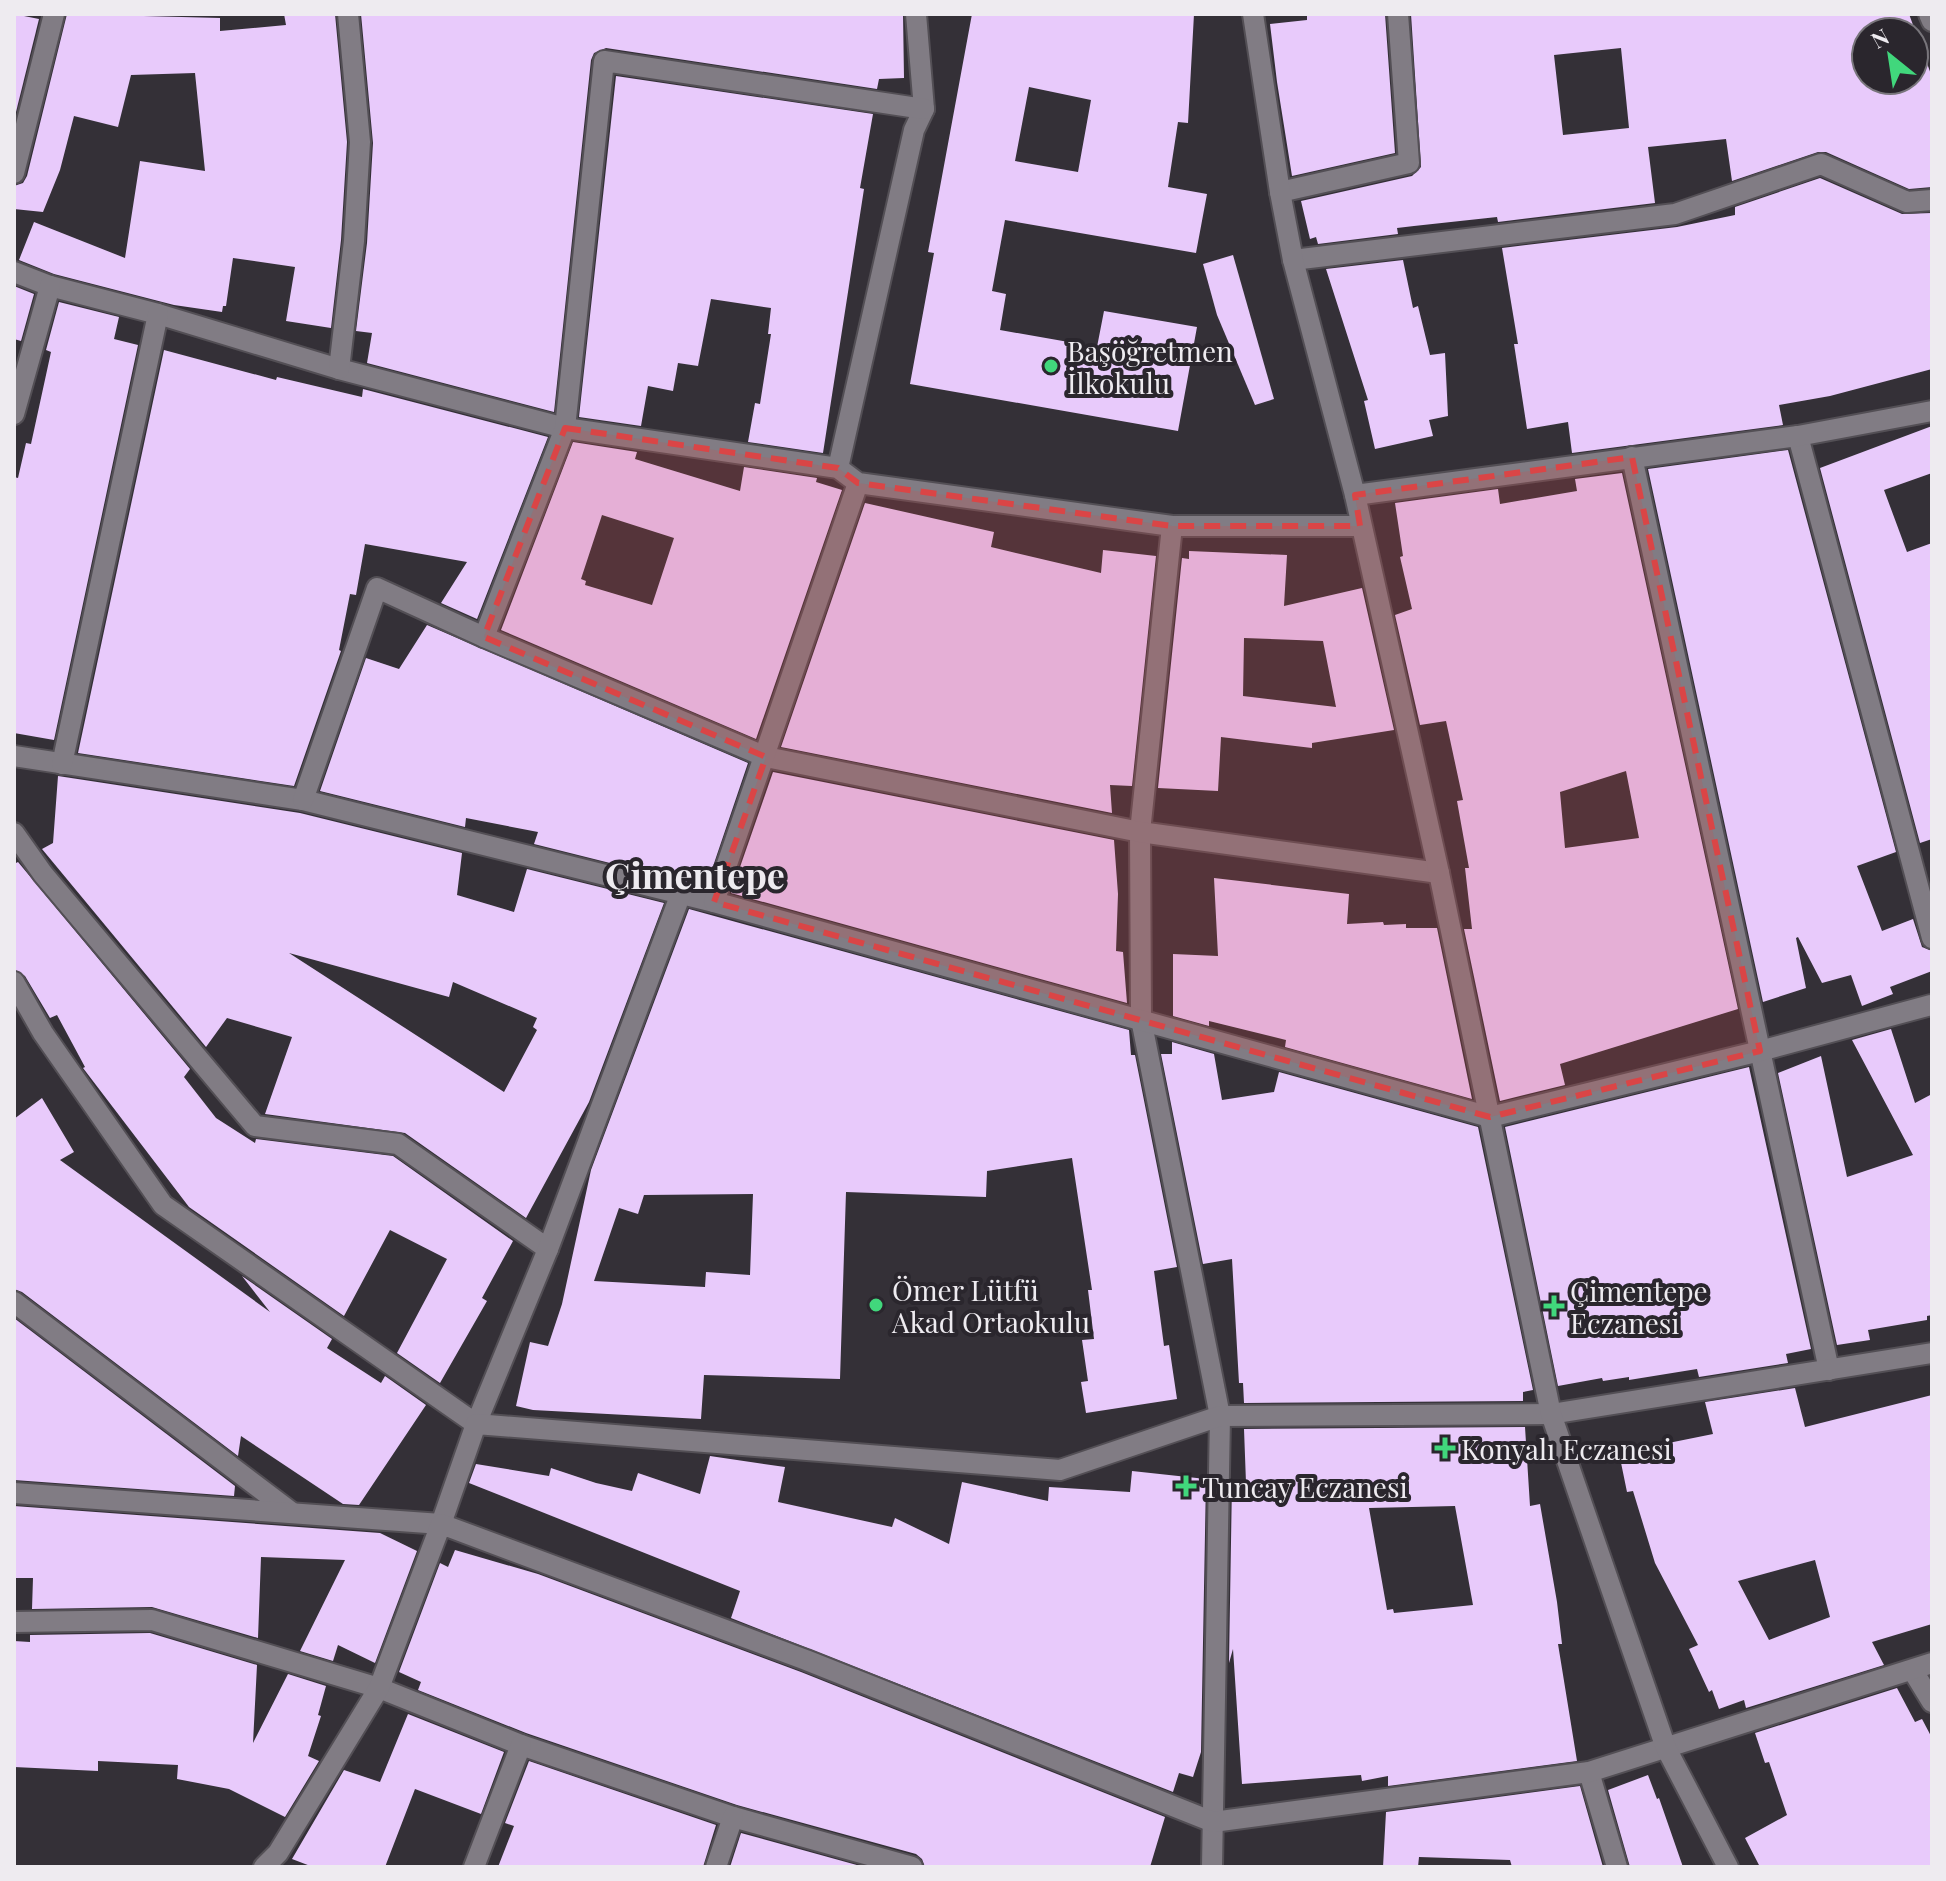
<svg xmlns="http://www.w3.org/2000/svg" width="1946" height="1881" font-family="'Playfair Display',serif">
	<style>
		.building { fill: #e8cafb; fill-rule: evenodd }
		.lines { fill: none; stroke-linecap: round; stroke-linejoin: round }
		.street-casing { stroke: #534f55; stroke-width: 24 }
		.secondary-casing { stroke: #534f55; stroke-width: 24 }
		.street { stroke: #817c84; stroke-width: 20 }
		.secondary { stroke: #817c84; stroke-width: 20 }
		.marked { fill: #da4546; fill-opacity: 0.2; stroke: #da4546; stroke-width: 6; stroke-dasharray: 16 10; stroke-linejoin: round }
		.poi-dot { fill: #41d77c; stroke: #2a262d; stroke-width: 3 }
		.labels { text-anchor: middle; dominant-baseline: central; stroke-width: 8; stroke-linejoin: round; paint-order: stroke }
		.poi-label { font-size: 28px; fill: #eeebf0; stroke: #2a262d; text-anchor: start }
		.district-label { font-size: 36px; font-weight: bold; fill: #eeebf0; stroke: #2a262d }
	</style>
	<rect width="100%" height="100%" fill="#343037"/>
	<!-- building -->
	<g class="building">
		<path d="M14 14 39 19 14 120Z"/>
		<path d="M67 14 220 18V31L286 25 284 14H335L347 142 341 240 331 328 286 321 295 267 233 258 226 306H223L222 312 174 305 54 274 19 260 34 222 125 258 140 161 205 171 195 73 131 75 118 127 74 116 60 170 43 212 14 209V186L23 183 27 176Z"/>
		<path d="M361 14H903L904 78 879 79 877 89 606 48 594 53 591 60 554 412 367 363 372 333 356 331 367 243 373 143Z"/>
		<path d="M972 14H1194L1188 123 1178 122 1168 187 1207 194 1196 253 1005 220 992 291 1006 294 1000 330 1097 347 1104 311 1197 327 1178 431 910 384 934 253 928 252ZM1029 87 1091 100 1078 172 1015 161Z"/>
		<path d="M1307 14H1385L1395 153 1292 176 1277 82 1270 24 1307 20Z"/>
		<path d="M1411 14H1909L1932 77V187L1909 189 1826 152H1818L1732 181 1726 139 1648 147 1655 203 1498 222 1497 217 1414 226 1397 228 1398 234 1318 244 1316 237 1310 239 1301 201 1412 176 1421 167ZM1866 32H1914V80H1866ZM1621 48 1629 128 1563 135 1554 55Z"/>
		<path d="M616 76 873 114 860 188 864 189 823 453 748 442 755 403 760 404 771 334H768L771 308 711 299 698 366 678 363 673 391 648 386 641 426 579 417Z"/>
		<path d="M1820 178 1902 214 1932 213V369L1830 396 1779 405 1783 425 1572 453 1568 422 1527 429 1514 344H1518L1502 248 1677 227 1735 215V207Z"/>
		<path d="M1233 255 1274 399 1255 405 1217 315 1203 264Z"/>
		<path d="M1403 260 1413 308 1418 306 1430 355 1445 353 1448 416 1429 420 1433 436 1375 449 1364 401 1368 400 1326 269Z"/>
		<path d="M14 286 34 294 21 341 14 339Z"/>
		<path d="M59 302 119 317 114 339 138 345 54 740 14 733V477L18 478 26 443 31 444 51 352 46 350Z"/>
		<path d="M164 350 276 380 277 377 362 397 363 389 548 437 477 619 441 603 467 562 365 544 356 595 350 594 339 650 341 651 294 786 78 753Z"/>
		<path d="M1932 426V473L1884 490 1907 552 1932 543V839L1920 843 1820 468Z"/>
		<path d="M573 442 637 452 635 459 740 491 744 467 817 478 816 482 842 490 756 739 501 630ZM602 515 674 538 652 605 585 585 586 581 581 579Z"/>
		<path d="M1788 450 1896 852 1857 866 1882 931 1913 919 1922 947 1932 951V971L1890 987 1893 994 1862 1006 1851 975 1822 983 1798 937 1796 938 1806 988 1763 1002 1648 469Z"/>
		<path d="M1622 473 1738 1009 1560 1064 1565 1085 1500 1101 1464 929H1472L1465 868H1469L1457 801 1463 800 1446 721 1420 725 1395 615 1412 609 1400 557 1403 556 1395 503 1498 489 1500 504 1577 491 1575 479ZM1626 771 1639 838 1565 848 1560 792Z"/>
		<path d="M865 503 994 532 991 547 1101 573 1103 550 1156 556 1132 786 1110 785 1112 813 781 747Z"/>
		<path d="M1189 551 1287 555 1284 606 1362 588 1394 730 1312 743V748L1221 737 1218 791 1158 788 1182 558 1189 559ZM1244 638 1323 641 1336 707 1243 696Z"/>
		<path d="M427 625 748 763 706 887 534 844 538 832 466 818 465 827 320 791 366 658 399 669Z"/>
		<path d="M773 772 1114 840 1118 894 1116 951 1123 952 1127 1003 731 893Z"/>
		<path d="M58 776 300 813 462 853 457 895 514 912 527 869 664 903 589 1102 526 1218 405 1133 265 1114 292 1037 227 1018 206 1047 42 849 53 843ZM289 953 449 997 453 982 537 1018 533 1027 537 1030 504 1092Z"/>
		<path d="M18 862 190 1069 184 1077 216 1118 255 1143 256 1139 393 1156 513 1241 482 1298 487 1301 440 1383 397 1353 447 1259 390 1230 344 1316 189 1207 83 1068 85 1067 57 1015 50 1018 25 976 14 969V864Z"/>
		<path d="M1214 878 1349 894 1347 924 1383 922 1384 925 1406 924V928H1437L1472 1099 1285 1047 1286 1040 1209 1021V1026L1173 1016V954L1218 956Z"/>
		<path d="M689 909 1129 1030 1131 1055H1135L1177 1267 1154 1271 1164 1346 1169 1345 1177 1399 1086 1413 1081 1382 1088 1381 1082 1340 1094 1339 1088 1290H1092L1072 1158 987 1171 986 1197 846 1192 840 1379 704 1375 701 1419 533 1410 516 1406 530 1342 548 1346 562 1304 591 1170ZM753 1194 750 1275 706 1272 705 1287 594 1281 619 1208 638 1214 644 1195Z"/>
		<path d="M1891 1029 1915 1103 1932 1094V1315L1927 1316V1320L1868 1330 1870 1340 1837 1345 1778 1073 1821 1056 1847 1177 1913 1155 1852 1040Z"/>
		<path d="M1172 1042 1214 1054 1222 1100 1274 1092 1279 1072 1478 1127 1533 1390 1523 1392V1401L1244 1403 1243 1383H1239L1232 1259 1203 1264 1161 1054H1172Z"/>
		<path d="M1749 1067 1811 1349 1786 1354 1788 1363 1699 1377 1697 1369 1629 1380V1377L1603 1381 1602 1378 1558 1386 1505 1127Z"/>
		<path d="M42 1098 74 1152 60 1160 270 1312 242 1276 332 1339 327 1348 381 1383 385 1376 426 1405 359 1505 343 1504 241 1436 238 1456 22 1292 14 1289V1119Z"/>
		<path d="M14 1318 235 1486 234 1496 14 1480Z"/>
		<path d="M1795 1388 1805 1427 1932 1395V1624L1872 1642 1884 1665 1746 1708 1744 1700 1719 1709 1712 1690 1709 1692 1689 1649 1698 1645 1655 1563 1633 1491 1627 1492 1619 1453 1713 1434 1705 1402ZM1815 1560 1830 1617 1769 1640 1738 1581Z"/>
		<path d="M1525 1427 1530 1506 1540 1504 1557 1602 1562 1644H1558L1577 1761 1388 1786V1776L1362 1781 1361 1775 1242 1784 1233 1649 1229 1663 1232 1482 1246 1483 1244 1429ZM1455 1506 1473 1605 1394 1613 1393 1609 1387 1610 1369 1508Z"/>
		<path d="M710 1456 785 1467 778 1502 892 1527 895 1518 949 1544 962 1482 1048 1501 1049 1487 1130 1492 1132 1471 1206 1479 1201 1752 1193 1777 1179 1773 1173 1792 731 1618 740 1591 469 1483 476 1464 549 1476 551 1468 596 1483 632 1491 638 1473 700 1494Z"/>
		<path d="M14 1506 380 1533 417 1551 375 1663 338 1645 333 1661 300 1651 345 1560 261 1557 258 1638 152 1607 32 1609 33 1578H14Z"/>
		<path d="M455 1550 538 1574 801 1672 1165 1817 1150 1867H925L922 1859 916 1854 737 1805 526 1733 418 1690 421 1682 399 1672 440 1563 448 1567Z"/>
		<path d="M150 1633 257 1665 253 1743 288 1674 326 1686 318 1715 321 1716 308 1756 319 1761 285 1817 229 1789 177 1779 178 1765 98 1761V1771L14 1767V1641L30 1642V1635Z"/>
		<path d="M1897 1688 1915 1722 1922 1719 1932 1738V1867H1760L1745 1838 1787 1815 1769 1762 1765 1763 1755 1733Z"/>
		<path d="M408 1714 504 1752 481 1814 415 1789 385 1867H313L292 1859 344 1770 380 1782Z"/>
		<path d="M529 1761 716 1825 703 1867H498L514 1826 505 1823Z"/>
		<path d="M1648 1775 1657 1799 1659 1798 1683 1867H1630L1608 1790Z"/>
		<path d="M1580 1786 1603 1867H1512L1510 1860 1419 1857 1418 1867H1383L1386 1812Z"/>
		<path d="M741 1833 864 1867H730Z"/>
	</g>
	<g class="lines">
		<defs>
			<g id="street">
				<path d="M1929 14 1932 21"/>
				<path d="M14 173 54 14"/>
				<path d="M1280 192 1409 163 1398 14"/>
				<path d="M1293 260 1675 214 1821 164 1907 202 1932 200"/>
				<path d="M14 272 50 286 158 314 339 369 565 428 838 468 858 483 1172 526H1360"/>
				<path d="M339 369 354 241 360 142 348 14"/>
				<path d="M14 414 50 286"/>
				<path d="M1798 436 1932 938"/>
				<path d="M1632 457 1829 1370"/>
				<path d="M838 468 914 130 924 109 916 14"/>
				<path d="M1355 495 1798 436 1932 411"/>
				<path d="M1172 526 1140 832 1141 1019 1220 1416 1212 1867"/>
				<path d="M484 637 565 428 604 61 924 109"/>
				<path d="M14 756 303 800 714 902 1490 1117 1760 1051 1931 1005"/>
				<path d="M62 764 158 314"/>
				<path d="M303 800 377 588 484 637 766 757 1140 832 1439 873"/>
				<path d="M14 833 43 874 255 1126 398 1144 548 1249"/>
				<path d="M714 902 858 483"/>
				<path d="M14 982 43 1033 163 1205 476 1424 548 1249 680 896"/>
				<path d="M14 1302 291 1512"/>
				<path d="M14 1493 441 1524 476 1424 1060 1470 1220 1416 1551 1414 1932 1353"/>
				<path d="M14 1622 152 1620 379 1688 521 1745 733 1817 912 1867"/>
				<path d="M1913 1671 1932 1702"/>
				<path d="M1589 1772 1617 1867"/>
				<path d="M264 1867 278 1853 379 1688 441 1524 806 1660 1213 1822 1589 1772 1932 1663"/>
				<path d="M474 1867 521 1745"/>
				<path d="M716 1867 733 1817"/>
			</g>
			<path id="secondary" d="M1253 14 1280 192 1293 260 1355 495 1439 873 1551 1414 1666 1748 1728 1867"/>
		</defs>
		<!-- street casing -->
		<use href="#street" class="street-casing"/>
		<!-- secondary casing -->
		<use href="#secondary" class="secondary-casing"/>
		<!-- street -->
		<use href="#street" class="street"/>
		<!-- secondary -->
		<use href="#secondary" class="secondary"/>
	</g>
	<!-- marked area -->
	<path class="marked" d="M565 428 838 468 858 483 1172 526H1360L1355 495 1632 457 1760 1051 1490 1117 714 902 766 757 484 637Z"/>
	<!-- markers -->
	<g class="poi-dot">
		<circle cx="1051" cy="366" r="8"/>
		<circle cx="876" cy="1305" r="8"/>
		<path d="M1550 1294h8v8h8v8h-8v8h-8v-8h-8v-8h8z"/>
		<path d="M1441 1436h8v8h8v8h-8v8h-8v-8h-8v-8h8z"/>
		<path d="M1182 1474h8v8h8v8h-8v8h-8v-8h-8v-8h8z"/>
	</g>
	<g class="labels">
		<!-- poi labels -->
		<g class="poi-label">
			<text x="1067" y="350">Başöğretmen<tspan x="1067" dy="32">İlkokulu</tspan></text>
			<text x="892" y="1289">Ömer Lütfü<tspan x="892" dy="32">Akad Ortaokulu</tspan></text>
			<text x="1570" y="1290">Çimentepe<tspan x="1570" dy="32">Eczanesi</tspan></text>
			<text x="1461" y="1448">Konyalı Eczanesi</text>
			<text x="1202" y="1486">Tuncay Eczanesi</text>
		</g>
		<!-- district labels -->
		<g class="district-label">
			<text x="695" y="874">Çimentepe</text>
		</g>
	</g>
	<!-- border -->
	<rect width="1946" height="1881" fill="none" stroke="#eeebf0" stroke-width="32"/>
	<!-- north arrow -->
	<g transform="translate(1890 56) rotate(330)"><circle r="38" fill="#2a262d" stroke="#78757b" stroke-width="2"/>
	<path d="M0-6L14 30L0 20L-14 30Z" fill="#41d77c"/>
	<text y="-12" font-size="22" font-weight="bold" text-anchor="middle" fill="#eeebf0">N</text>
	</g>
</svg>
